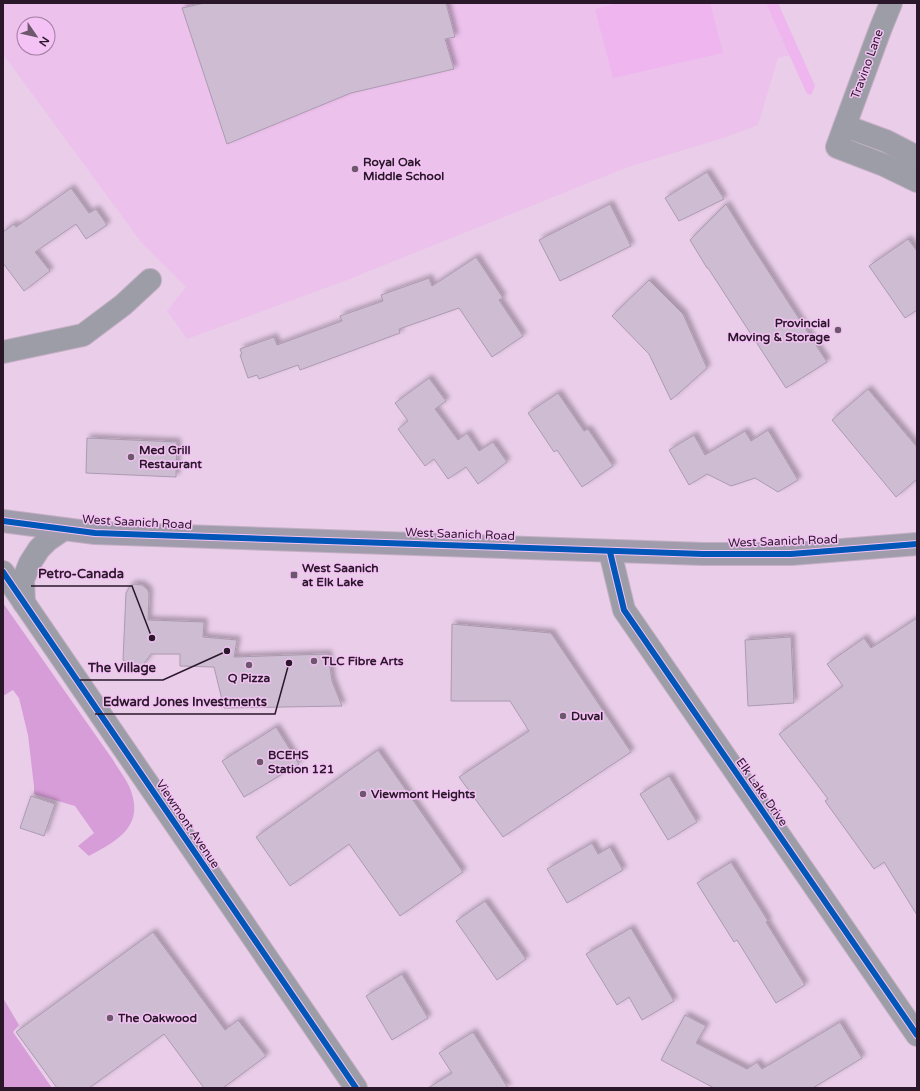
<svg xmlns="http://www.w3.org/2000/svg" width="920" height="1091" font-family="'Varela Round',sans-serif">
	<style>
		.built { fill: #ecc1ec; fill-rule: evenodd }
		.green { fill: #eeb5ef }
		.forest { fill: #d79dd8 }
		.building { fill: #cebcd3; stroke: #ac9ab1; filter: url(#shadow) }
		.lines { fill: none; stroke-linecap: round; stroke-linejoin: round }
		.minor-casing { stroke: #c4afc4; stroke-width: 24 }
		.major-casing { stroke: #c4afc4; stroke-width: 24 }
		.minor { stroke: #9c9da7; stroke-width: 22 }
		.major { stroke: #a09cab; stroke-width: 22 }
		.cycleway-casing { stroke: #f4c2f4; stroke-width: 8 }
		.cycleway { stroke: #0057b8; stroke-width: 6 }
		.poi-dot { fill: #6d576d; stroke: #f4c2f4; stroke-width: 1.5 }
		.labels { text-anchor: middle; dominant-baseline: central; stroke-width: 3; stroke-linejoin: round; paint-order: stroke }
		.street-label { font-size: 12px; fill: #2a182a; stroke: #f4c2f4 }
		.poi-label { font-size: 12px; font-weight: bold; fill: #2a182a; stroke: #f4c2f4; text-anchor: start }
		.leader { fill: none; stroke: #2a182a; stroke-width: 1.5 }
		.callout-dot { fill: #2a182a; stroke: #f4c2f4; stroke-width: 1.5 }
		.callout-label { font-size: 13px; text-anchor: middle; font-weight: bold; fill: #2a182a; stroke: #f4c2f4; stroke-width: 3; stroke-linejoin: round; paint-order: stroke }
	</style>
	<defs>
		<filter id="shadow"><feDropShadow dx="3.5" dy="-3.5" stdDeviation="2" flood-color="#0004"/></filter>
	</defs>
	<rect width="100%" height="100%" fill="#e9cde9"/>
	<!-- built -->
	<path class="built" d="M3 3H766L790 55 778 58 758 125 726 137 628 167 347 280 187 339 167 311 186 287 141 242 3 54ZM24 24H48V48H24Z"/>
	<!-- green -->
	<g class="green">
		<path d="M619 3H710L723 53 613 78 595 9Z"/>
		<path d="M766 3H778L815 86 811 95 807 94Z"/>
	</g>
	<!-- forest -->
	<g class="forest">
		<path d="M3 603 113 760C118 769 125 777 129 786 146 825 119 840 89 856L78 846 94 833 75 806 34 794V786L28 735 19 698 13 690 3 696Z"/>
		<path d="M3 998 19 1025 13 1032 52 1088H3Z"/>
	</g>
	<!-- building -->
	<g class="building">
		<path d="M205 3H446L455 37 445 39 454 69 351 93 227 144 182 8Z"/>
		<path d="M707 172 724 199 679 221 665 198Z"/>
		<path d="M71 188 89 213 96 209 107 225 86 239 76 224 35 252 50 271 24 291 3 263V232L14 224 16 227Z"/>
		<path d="M610 204 631 246 560 281 539 240Z"/>
		<path d="M726 204 752 246 827 362 786 388 708 268H707L690 240Z"/>
		<path d="M908 239 917 251V310L905 318 869 266Z"/>
		<path d="M476 257 503 298 499 300 523 336 492 357 459 308 399 329 400 333 300 370 298 365 259 379 257 375 248 378 240 355 242 354 240 349 274 337 277 345 342 321 340 316 383 301 381 295 429 278 432 286Z"/>
		<path d="M649 280 683 314 707 368 671 400 649 354 612 316Z"/>
		<path d="M429 378 446 401 435 409 458 440 467 433 479 451 493 442 507 462 478 484 466 467 448 479 434 459 425 466 398 429 408 421 395 403Z"/>
		<path d="M868 389 917 447V479L896 497 832 420Z"/>
		<path d="M558 393 584 431 588 429 613 466 582 487 557 450 554 452 528 413Z"/>
		<path d="M768 430 798 480 778 492 755 478 731 486 707 474 689 485 669 450 694 435 705 455 745 431 751 441Z"/>
		<path d="M87 438 177 442 176 477 86 473Z"/>
		<path d="M134 584 142 585 148 590 149 594 148 620 204 622 203 637 237 640 234 657 328 654 332 681 342 706 224 708 214 667 180 666V654H151L143 665 135 668 130 666 123 660 126 593 130 586Z"/>
		<path d="M917 618V915L884 862 874 869 825 801 828 799 779 734 843 686 827 664 864 638 871 648Z"/>
		<path d="M452 624 551 633 631 752 503 837 459 777 529 731 510 701H451Z"/>
		<path d="M791 637 794 703 748 706 745 640Z"/>
		<path d="M276 727 299 764 244 797 222 761Z"/>
		<path d="M378 750 463 872 400 916 349 844 290 886 256 837Z"/>
		<path d="M669 776 697 822 668 840 640 794Z"/>
		<path d="M31 796 55 804 44 836 20 828Z"/>
		<path d="M592 843 598 854 610 847 623 870 567 903 547 869Z"/>
		<path d="M731 862 768 921 766 922 805 985 776 1003 737 940 734 942 697 883Z"/>
		<path d="M485 901 526 959 497 980 456 921Z"/>
		<path d="M631 928 674 1001 642 1020 629 997 617 1005 586 954Z"/>
		<path d="M153 932 225 1030 238 1020 266 1056 223 1088H204L164 1034 89 1088H57L16 1032Z"/>
		<path d="M402 974 428 1018 392 1040 366 996Z"/>
		<path d="M685 1015 706 1026 696 1043 747 1069 757 1062 762 1069 840 1022 862 1058 813 1088H714L661 1060Z"/>
		<path d="M473 1032 508 1088H428L452 1073 439 1053Z"/>
	</g>
	<g class="lines">
		<defs>
			<g id="minor">
				<path d="M891 3 880 30 837 147 884 165 917 181"/>
				<path d="M845 126 886 141 917 157"/>
				<path d="M3 352 83 335 123 305 150 280"/>
				<path d="M610 552 624 610 917 1035"/>
				<path d="M3 572 356 1088"/>
				<path d="M24 603 23 580 30 563 39 549 48 540 64 529"/>
			</g>
			<path id="major" d="M3 521 95 533 703 554H791L917 544"/>
		</defs>
		<!-- minor casing -->
		<use href="#minor" class="minor-casing"/>
		<!-- major casing -->
		<use href="#major" class="major-casing"/>
		<!-- minor -->
		<use href="#minor" class="minor"/>
		<!-- major -->
		<use href="#major" class="major"/>
		<defs>
			<g id="cycleway">
				<path d="M3 521 95 533 703 554H791L917 544"/>
				<path d="M610 552 624 610 917 1035"/>
				<path d="M3 572 356 1088"/>
			</g>
		</defs>
		<!-- cycleway casing -->
		<use href="#cycleway" class="cycleway-casing"/>
		<!-- cycleway -->
		<use href="#cycleway" class="cycleway"/>
	</g>
	<!-- markers -->
	<g class="poi-dot">
		<circle cx="355" cy="169" r="4"/>
		<circle cx="838" cy="330" r="4"/>
		<circle cx="131" cy="457" r="4"/>
		<rect x="290" y="571" width="8" height="8" rx="2"/>
		<circle cx="314" cy="661" r="4"/>
		<circle cx="249" cy="665" r="4"/>
		<circle cx="563" cy="716" r="4"/>
		<circle cx="260" cy="762" r="4"/>
		<circle cx="363" cy="794" r="4"/>
		<circle cx="110" cy="1018" r="4"/>
	</g>
	<g class="labels">
		<!-- street labels -->
		<g class="street-label">
			<text transform="translate(867 64) rotate(-70)">Travino Lane</text>
			<text transform="translate(137 522) rotate(3)">West Saanich Road</text>
			<text transform="translate(460 534) rotate(2)">West Saanich Road</text>
			<text transform="translate(783 541) rotate(-2)">West Saanich Road</text>
			<text transform="translate(762 792) rotate(55)">Elk Lake Drive</text>
			<text transform="translate(188 824) rotate(56)">Viewmont Avenue</text>
		</g>
		<!-- poi labels -->
		<g class="poi-label">
			<text x="363" y="162">Royal Oak<tspan x="363" dy="14">Middle School</tspan></text>
			<text x="830" y="323" text-anchor="end">Provincial<tspan x="830" dy="14">Moving &amp; Storage</tspan></text>
			<text x="139" y="450">Med Grill<tspan x="139" dy="14">Restaurant</tspan></text>
			<text x="302" y="568">West Saanich<tspan x="302" dy="14">at Elk Lake</tspan></text>
			<text x="322" y="661">TLC Fibre Arts</text>
			<text x="249" y="678" text-anchor="middle">Q Pizza</text>
			<text x="571" y="716">Duval</text>
			<text x="268" y="755">BCEHS<tspan x="268" dy="14">Station 121</tspan></text>
			<text x="371" y="794">Viewmont Heights</text>
			<text x="118" y="1018">The Oakwood</text>
		</g>
	</g>
	<!-- callouts -->
	<path class="leader" d="M152 638L132 586H31M227 651L163 680H80M289 663L275 714H95"/>
	<g class="callout-dot">
		<circle cx="152" cy="638" r="4"/>
		<circle cx="227" cy="651" r="4"/>
		<circle cx="289" cy="663" r="4"/>
	</g>
	<g class="callout-label">
		<text x="81" y="578">Petro-Canada</text>
		<text x="122" y="672">The Village</text>
		<text x="185" y="706">Edward Jones Investments</text>
	</g>
	<!-- border -->
	<rect width="920" height="1091" fill="none" stroke="#2a182a" stroke-width="8"/>
	<!-- north arrow -->
	<g transform="translate(36 36) rotate(124)"><circle r="19" fill="#f4c2f4" stroke="#a37ea3"/>
	<path d="M0-3L7 15L0 10L-7 15Z" fill="#6d576d"/>
	<text y="-6" font-size="11" font-weight="bold" text-anchor="middle" fill="#2a182a">N</text>
	</g>
</svg>
